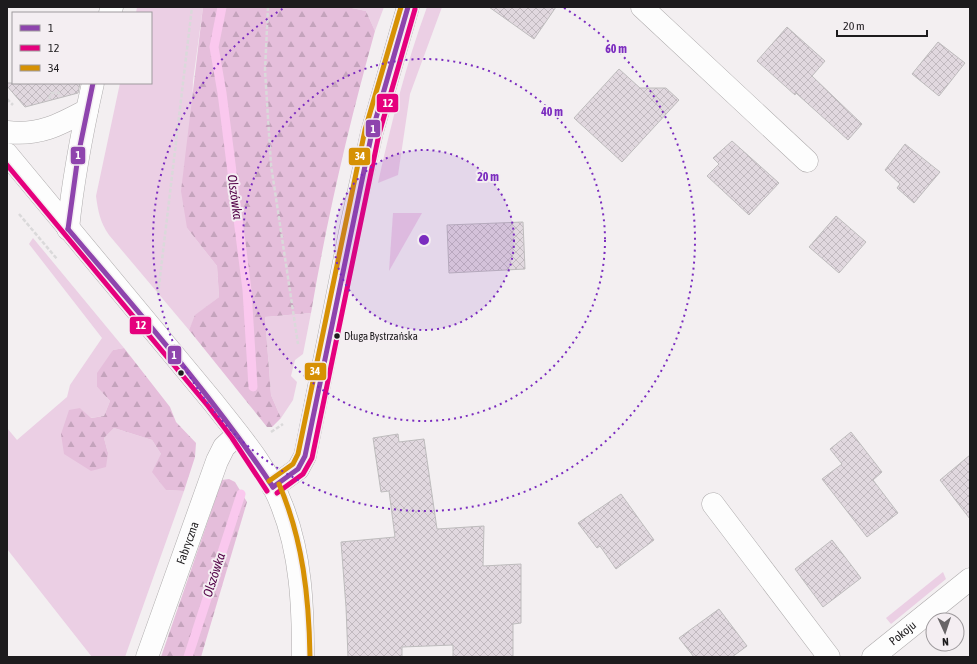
<svg xmlns="http://www.w3.org/2000/svg" width="977" height="664" font-family="'Asap Condensed',sans-serif">
	<style>
		.green { fill: #ebcfe4 }
		.forest { fill: url(#forest-firs) }
		.lines { fill: none; stroke-linecap: round; stroke-linejoin: round }
		.stream { stroke: #fac8ee; stroke-width: 9 }
		.building { fill: url(#building-cross-hatch); stroke: #bebcbd }
		.minor-casing { stroke: #aeabac; stroke-width: 23 }
		.path { stroke: #dad9da; stroke-width: 2.5; stroke-dasharray: 4 2; stroke-linecap: butt }
		.minor { stroke: #fdfdfd; stroke-width: 22 }
		.bus-1-casing { stroke: #f4eef2; stroke-width: 8 }
		.bus-2-casing { stroke: #f4eef2; stroke-width: 8 }
		.bus-3-casing { stroke: #f4eef2; stroke-width: 8 }
		.bus-1 { stroke: #8e44ad; stroke-width: 5 }
		.bus-2 { stroke: #e5007d; stroke-width: 5 }
		.bus-3 { stroke: #d69104; stroke-width: 5 }
		.ring { fill: none; stroke: #7b2cbf; stroke-width: 2; stroke-dasharray: 2 4 }
		.bus-dot { fill: #1d1b1d; stroke: #f4eef2; stroke-width: 1.5 }
		.labels { text-anchor: middle; dominant-baseline: central; stroke-width: 4; stroke-linejoin: round; paint-order: stroke }
		.bus-label { font-size: 11px; fill: #1d1b1d; stroke: #f4eef2; text-anchor: start }
		.street-label { font-size: 12px; fill: #1d1b1d; stroke: #f4eef2 }
		.water-label { font-size: 13px; font-style: italic; fill: #510046; stroke: #f4eef2 }
		.centre { fill: #7b2cbf; stroke: #f4eef2; stroke-width: 2 }
		.ring-label { font-size: 12px; text-anchor: middle; font-weight: bold; fill: #7b2cbf; stroke: #f4eef2; stroke-width: 4; stroke-linejoin: round; paint-order: stroke }
		.line-badge { stroke: #f4eef2; stroke-width: 1.5 }
		.badge-label { font-size: 11px; text-anchor: middle; font-weight: bold; fill: #fff }
	</style>
	<defs>
		<pattern id="forest-firs" width="22" height="20" patternUnits="userSpaceOnUse"><rect width="22" height="20" fill="#e5bedb"/><path d="M5 1l3.5 6h-7zM16 11l3.5 6h-7z" fill="#c4a3bc"/></pattern>
		<pattern id="building-cross-hatch" width="8" height="8" patternUnits="userSpaceOnUse"><rect width="8" height="8" fill="#e1d8df"/><path d="M0 0l8 8M0 8l8-8" fill="none" stroke="#c1b9bf"/></pattern>
	</defs>
	<rect width="100%" height="100%" fill="#f3eff1"/>
	<!-- green -->
	<g class="green">
		<path d="M137 7H203L193 81 187 228 217 266 219 297 196 315 189 330 109 235C100 222 98 211 96 196L120 83H151V13H136Z"/>
		<path d="M347 7H384L375 31 366 11Z"/>
		<path d="M427 7H442L410 94 398 175 378 183C391 124 406 64 427 7Z"/>
		<path d="M393 213H422L389 271Z"/>
		<path d="M33 238 124 348 113 350 97 387 110 401 104 416 90 418 80 408 108 453 104 438 114 428 152 440 161 454 166 490 184 491 125 657H92L7 549V428L17 440 67 397 70 385 102 338 29 244Z"/>
		<path d="M311 313 303 354 295 360 291 376 297 382 293 400 281 418 271 395 265 317Z"/>
		<path d="M943 572 946 579 891 624 886 618Z"/>
	</g>
	<!-- forest -->
	<g class="forest">
		<path d="M203 7H347L366 11 375 31C349 124 327 218 311 313L265 317 271 395 281 418 272 427H267L189 330 195 315 219 297 217 266 187 228 181 191Z"/>
		<path d="M124 348 170 407 176 422 196 443 195 457 184 491 166 490 152 472 161 454 152 440 114 428 104 438 108 453 106 467 91 471 64 454 61 434 69 410 80 408 91 418 104 416 110 401 97 387V373L113 350Z"/>
		<path d="M229 479 235 482 247 502 201 657H161L222 480Z"/>
	</g>
	<g class="lines">
		<!-- stream -->
		<g class="stream">
			<path d="M222 7 214 47 222 93 247 290 253 387"/>
			<path d="M188 657 241 494"/>
		</g>
	</g>
	<!-- building -->
	<g class="building">
		<path d="M489 7H556L534 39Z"/>
		<path d="M787 27 825 61 812 76 862 124 848 140 796 93 795 95 757 61Z"/>
		<path d="M938 42 965 63 939 96 912 74Z"/>
		<path d="M619 69 640 88H666L679 100 622 162 574 118Z"/>
		<path d="M7 83H80L78 93 25 107 7 86Z"/>
		<path d="M732 141 779 183 749 215 707 176 719 164 713 158Z"/>
		<path d="M905 144 940 172 914 203 897 188 900 184 885 170Z"/>
		<path d="M836 216 866 242 839 273 809 247Z"/>
		<path d="M523 222 525 269 449 273 447 225Z"/>
		<path d="M851 432 882 472 873 480 898 513 867 537 822 479 842 464 830 449Z"/>
		<path d="M398 434 399 442 424 439 437 529 484 526 483 566 521 564V623L513 624V657H453V645L402 647V657H348L346 607 341 542 395 537 389 491 381 492 373 438Z"/>
		<path d="M970 455V519L940 480Z"/>
		<path d="M621 494 654 540 616 569 600 546 597 548 578 523Z"/>
		<path d="M832 540 861 578 823 607 795 569Z"/>
		<path d="M719 609 747 646 732 657H694L679 638Z"/>
	</g>
	<g class="lines">
		<defs>
			<g id="minor">
				<path d="M642 7 807 161"/>
				<path d="M110 13 112 7"/>
				<path d="M7 132C39 136 59 125 87 110"/>
				<path d="M7 154 213 402C238 434 268 468 282 506 301 554 303 606 303 657"/>
				<path d="M68 229C73 179 82 132 93 83"/>
				<path d="M273 487 298 469 305 456 352 222 372 132 408 7"/>
				<path d="M713 504 829 657"/>
				<path id="s1" d="M147 657 217 461 224 447 238 434"/>
				<path id="s2" d="M873 657 970 579"/>
			</g>
		</defs>
		<!-- minor casing -->
		<use href="#minor" class="minor-casing"/>
		<!-- path -->
		<g class="path">
			<path d="M268 7 265 70 271 165 298 344"/>
			<path d="M7 99 13 105"/>
			<path d="M49 99 51 93H60"/>
			<path d="M19 214 57 259"/>
			<path d="M158 294 192 7"/>
			<path d="M271 432 283 424"/>
		</g>
		<!-- minor -->
		<use href="#minor" class="minor"/>
		<defs>
			<g id="bus-1">
				<path d="M68 229C139 313 212 395 273 487"/>
				<path d="M68 229 78 156 93 83"/>
				<path d="M273 487 298 469 305 456 372 132 408 7"/>
			</g>
			<g id="bus-2">
				<path d="M7 165 208 406 232 438 267 491"/>
				<path d="M277 493 303 474 312 458 379 134 415 9"/>
			</g>
			<g id="bus-3">
				<path d="M269 481 293 464 298 454 365 130 401 7"/>
				<path d="M279 484C303 540 309 597 310 657"/>
			</g>
		</defs>
		<!-- bus-1 casing -->
		<use href="#bus-1" class="bus-1-casing"/>
		<!-- bus-2 casing -->
		<use href="#bus-2" class="bus-2-casing"/>
		<!-- bus-3 casing -->
		<use href="#bus-3" class="bus-3-casing"/>
		<!-- bus-1 -->
		<use href="#bus-1" class="bus-1"/>
		<!-- bus-2 -->
		<use href="#bus-2" class="bus-2"/>
		<!-- bus-3 -->
		<use href="#bus-3" class="bus-3"/>
	</g>
	<!-- distance rings -->
	<circle cx="424" cy="240" r="90" fill="#7b2cbf" fill-opacity=".12"/>
	<g class="ring">
		<circle cx="424" cy="240" r="90"/>
		<circle cx="424" cy="240" r="181"/>
		<path d="M564 8A271 271 0 1 1 284 8"/>
	</g>
	<!-- markers -->
	<g class="bus-dot">
		<circle cx="337" cy="336" r="3.5"/>
		<circle cx="181" cy="373" r="3.5"/>
	</g>
	<g class="labels">
		<!-- bus labels -->
		<g class="bus-label">
			<text x="344" y="336">Długa Bystrzańska</text>
		</g>
		<!-- street labels -->
		<g class="street-label">
			<text stroke="none"><textPath href="#s1" startOffset="121">Fabryczna</textPath></text>
			<text stroke="none"><textPath href="#s2" startOffset="38">Pokoju</textPath></text>
		</g>
		<!-- water labels -->
		<g class="water-label">
			<text transform="translate(235 197) rotate(82)">Olszówka</text>
			<text transform="translate(214 575) rotate(-72)">Olszówka</text>
		</g>
	</g>
	<circle cx="424" cy="240" r="6" class="centre"/>
	<g class="ring-label">
		<text x="616" y="53">60 m</text>
		<text x="552" y="116">40 m</text>
		<text x="488" y="181">20 m</text>
	</g>
	<g class="line-badge">
		<rect x="376" y="93" width="23" height="20" rx="4" fill="#e5007d"/>
		<rect x="365" y="119" width="16" height="19" rx="4" fill="#8e44ad"/>
		<rect x="70" y="146" width="16" height="19" rx="4" fill="#8e44ad"/>
		<rect x="348" y="147" width="23" height="19" rx="4" fill="#d69104"/>
		<rect x="129" y="316" width="23" height="19" rx="4" fill="#e5007d"/>
		<rect x="167" y="345" width="15" height="20" rx="4" fill="#8e44ad"/>
		<rect x="304" y="362" width="23" height="19" rx="4" fill="#d69104"/>
	</g>
	<g class="badge-label">
		<text x="388" y="107">12</text>
		<text x="373" y="133">1</text>
		<text x="78" y="159">1</text>
		<text x="360" y="160">34</text>
		<text x="141" y="329">12</text>
		<text x="174" y="359">1</text>
		<text x="315" y="375">34</text>
	</g>
	<!-- border -->
	<rect width="977" height="664" fill="none" stroke="#1d1b1d" stroke-width="16"/>
	<!-- legend -->
	<rect x="12" y="12" width="140" height="72" fill="#f4eef2" stroke="#9e9a9d"/>
	<rect x="20" y="25" width="20" height="6" fill="#8e44ad" stroke="#9e9a9d"/>
	<text x="48" y="32" font-size="12" fill="#1d1b1d">1</text>
	<rect x="20" y="45" width="20" height="6" fill="#e5007d" stroke="#9e9a9d"/>
	<text x="48" y="52" font-size="12" fill="#1d1b1d">12</text>
	<rect x="20" y="65" width="20" height="6" fill="#d69104" stroke="#9e9a9d"/>
	<text x="48" y="72" font-size="12" fill="#1d1b1d">34</text>
	<!-- north arrow -->
	<g transform="translate(945 632) rotate(177)"><circle r="19" fill="#f4eef2" stroke="#9e9a9d"/>
	<path d="M0-3L7 15L0 10L-7 15Z" fill="#686567"/>
	<text y="-6" font-size="11" font-weight="bold" text-anchor="middle" fill="#1d1b1d">N</text>
	</g>
	<!-- scale -->
	<path d="M837 30v6h90v-6" fill="none" stroke="#1d1b1d" stroke-width="2"/>
	<text x="843" y="30" font-size="12" fill="#1d1b1d" stroke="#f4eef2" stroke-width="3" paint-order="stroke">20 m</text>
</svg>
